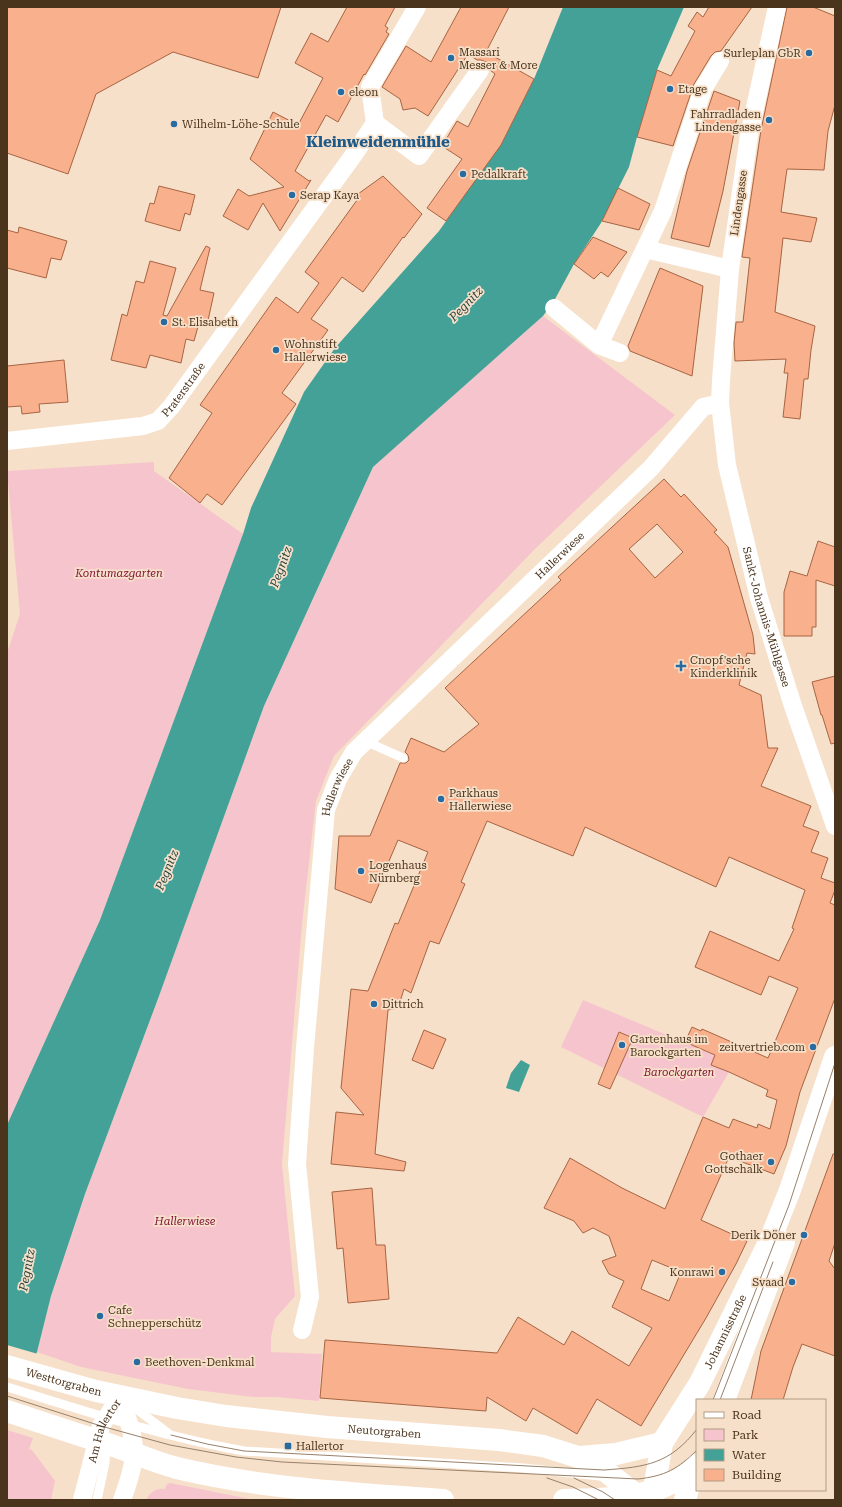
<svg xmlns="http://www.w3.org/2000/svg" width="842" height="1507" font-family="'Roboto Serif',serif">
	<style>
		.green { fill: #f6c4cd }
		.water { fill: #43a198 }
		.pier { fill: #f7e0c9 }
		.building { fill: #f9b08c; stroke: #a76443; fill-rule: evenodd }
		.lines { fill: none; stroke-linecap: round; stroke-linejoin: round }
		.service { stroke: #fff; stroke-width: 9 }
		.minor { stroke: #fff; stroke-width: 18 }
		.secondary { stroke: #fff; stroke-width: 22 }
		.tram { stroke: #98816a; stroke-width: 1 }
		.poi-dot { fill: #286ba0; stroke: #f7e0c9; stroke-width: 1.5 }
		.labels { text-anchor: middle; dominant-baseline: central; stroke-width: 3.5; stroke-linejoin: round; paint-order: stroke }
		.poi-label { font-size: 11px; fill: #4b341c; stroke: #f7e0c9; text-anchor: start }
		.street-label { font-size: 11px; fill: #4b341c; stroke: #f7e0c9 }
		.park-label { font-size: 11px; font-style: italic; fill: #81143b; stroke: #f7e0c9 }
		.water-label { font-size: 12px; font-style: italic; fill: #264440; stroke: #f7e0c9 }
		.district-label { font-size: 15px; font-weight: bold; fill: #1d5a8a; stroke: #f7e0c9 }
	</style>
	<rect width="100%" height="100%" fill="#f7e0c9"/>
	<!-- green -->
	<g class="green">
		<path d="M543 316 675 415 535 549 334 756 316 801 302 924 282 1164 295 1296 275 1319 271 1337V1352L322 1354 319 1401 276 1397H253L188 1389 81 1367 37 1352 51 1296 85 1194 159 996 264 706 373 467Z"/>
		<path d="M154 462V471L243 534 100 920 7 1125V653L20 614 7 471Z"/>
		<path d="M583 1000 715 1055 711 1065 729 1072 703 1117 561 1047Z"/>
		<path d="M7 1430 33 1438 29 1449 32 1450 55 1481 51 1500H7Z"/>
		<path d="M170 1483 245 1498 251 1500H146C151 1492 155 1488 165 1489L167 1484Z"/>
	</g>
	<!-- water -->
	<g class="water">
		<path d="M563 7H684L657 70 637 137 629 167 601 223 574 264 554 301 543 316 373 467 264 706 159 996 85 1194 51 1296 37 1352 7 1424V1125L100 920 243 534 251 508 304 392 335 348 439 231 498 148 534 79Z"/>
		<path d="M521 1060 530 1065 519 1092 506 1088 511 1073Z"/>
	</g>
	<!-- pier -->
	<path class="pier" d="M7 1345 38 1354 9 1425 7 1426Z"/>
	<!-- building -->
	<g class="building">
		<path d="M7 7H281L258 78 173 52 96 94 68 174 7 153Z"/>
		<path d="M347 7H395L385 26 388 28 386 32 389 34 365 75 364 74 338 122 326 115 295 171 309 181 311 180 280 231 263 203 248 230 223 216 238 189 249 196 284 187 250 159 273 112 298 125 323 78 295 63 311 33 328 42Z"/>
		<path d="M461 7H509L486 52 534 79 501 145 446 221 427 208 462 159 442 146 457 121 468 127 495 74 490 70V66L486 62 481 60H477L468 54 428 116 415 108 403 110 400 99 382 87 406 46 431 62Z"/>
		<path d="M709 7H752L721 51 715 52 711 56 694 84 673 146 637 137 657 70 671 76 695 31 688 26 697 12 703 17Z"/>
		<path d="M787 7H813L835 16V105L828 131 824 170 787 169 781 212 817 218 811 242 783 238 775 312 815 326 811 350 808 379H804L800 419 783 417 788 373H784L786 359 735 361 734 343 736 322H743L750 258 742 257 761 130Z"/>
		<path d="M714 91 740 101 723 191 709 247 671 238 687 171Z"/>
		<path d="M383 176 422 214 404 238 403 237 363 292 342 277 311 319 328 330 282 393 296 404 222 505 207 494 200 503 169 478 212 413 200 405 276 297 298 313 319 283 305 272 360 196 358 194Z"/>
		<path d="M159 186 195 195 190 215 185 213 180 231 145 221 150 203 154 204Z"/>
		<path d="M618 188 650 204 639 230 602 221Z"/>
		<path d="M19 227 67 241 61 260 51 258 46 278 7 268V230L18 233Z"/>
		<path d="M593 237 627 252 608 277 601 272 594 279 574 264Z"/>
		<path d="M206 246 210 248 200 290 214 293 207 325 199 323 194 341 186 339 181 363 150 355 146 368 111 360 122 314 127 316 136 281 144 283 150 261 176 268 163 315 167 316Z"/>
		<path d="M660 268 703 286 692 376 630 351 628 346Z"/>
		<path d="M64 360 68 402 39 404 40 412 22 414 21 406 7 407V366Z"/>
		<path d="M664 479 681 497 684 494 717 530 714 532 728 547 753 635 755 654 747 653 739 685 761 695 768 748H778L761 786 811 806 803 826 819 832 811 852 828 858 821 878 835 883V890L830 903 835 905V998L800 1092 786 1146 774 1174 729 1157 701 1220 747 1241 736 1264 706 1318 641 1426 597 1399 577 1434 533 1408 526 1421 487 1397 486 1411 320 1398 325 1340 497 1353 518 1317 564 1345 572 1331 629 1366 652 1328 612 1307 624 1281 609 1274 602 1261 616 1256 609 1236 593 1228 583 1233 574 1221 544 1208 570 1158 622 1188 665 1209 703 1117 729 1128 733 1119 757 1128 758 1124 770 1129 777 1100 766 1096 768 1090 729 1072 711 1065 715 1055 685 1042 692 1027 701 1031 702 1029 768 1058 798 988 769 976 761 995 695 967 710 931 779 961 794 929 792 928 805 890 729 857 716 887 585 827 573 856 487 821 461 882 465 884 439 944 430 941 411 993 404 989 398 1008 388 1010 375 1154 406 1162 404 1171 331 1164 336 1112 364 1115 341 1088 351 989 368 991 395 923 398 924 428 852 398 840 371 903 335 889 339 836H370L400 763H406L409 760 408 755 405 752 411 738 444 752 479 724 445 688 561 580 558 577ZM657 524 683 552 655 578 629 549ZM652 1260 681 1272 669 1301 641 1289Z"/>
		<path d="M818 541 835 547V586L816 580V627H812V636H784V592L790 571 807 576Z"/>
		<path d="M835 676V743L831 744 822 715H821L812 682Z"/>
		<path d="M424 1030 446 1039 433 1069 412 1060Z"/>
		<path d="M619 1032 633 1038 610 1089 598 1084Z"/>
		<path d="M833 1154H835V1243L829 1261 835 1269V1356L802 1344 793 1367 783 1400H751L761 1351Z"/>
		<path d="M372 1188 376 1245H385L389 1299 348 1303 343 1248 337 1249 332 1192Z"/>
	</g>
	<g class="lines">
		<!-- service -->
		<g class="service">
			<path d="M365 741 403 758"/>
			<path d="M7 1387C85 1411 163 1437 244 1451L523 1468 600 1476"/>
			<path d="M131 1405 168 1433"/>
			<path d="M97 1500 105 1463 106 1444"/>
		</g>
		<!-- minor -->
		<g class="minor">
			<path id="s1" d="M777 7 749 135 730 269 721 380 720 403 727 465 759 598 793 706 835 826"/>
			<path d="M375 123 370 87 417 7"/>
			<path d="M645 249 730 269"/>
			<path d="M554 308 599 345 620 353"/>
			<path d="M599 345 663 211 703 89 720 61"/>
			<path id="s2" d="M7 441 143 426 158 421 171 407 355 153 375 123 419 156 480 70"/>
			<path id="s3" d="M302 1330 310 1297 297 1164 305 1048 326 810 338 779 354 752 651 468 703 407 720 403"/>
			<path d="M120 1397C126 1415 135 1435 134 1455 133 1470 127 1486 122 1500"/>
			<path id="s4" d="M82 1500 101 1426 120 1397"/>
		</g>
		<!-- secondary -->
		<g class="secondary">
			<path id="s5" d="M7 1366 96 1391 177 1408 226 1416 327 1427 499 1440 543 1446 578 1457 604 1470 643 1500"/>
			<path d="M724 1400 784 1242"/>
			<path d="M7 1411C40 1422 73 1433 105 1443 130 1451 153 1462 177 1468 264 1489 354 1493 443 1500"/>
			<path d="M579 1457 616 1454 662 1443"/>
			<path d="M564 1500C575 1499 586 1500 598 1499 635 1497 664 1492 694 1469"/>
			<path id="s6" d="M652 1500 662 1443 700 1383 771 1238 790 1190 835 1057"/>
			<path d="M685 1500 690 1482 696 1465"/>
		</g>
		<!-- tram -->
		<g class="tram">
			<path d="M7 1396 101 1426 170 1445 236 1457 282 1462 638 1479C665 1476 678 1469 697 1450"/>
			<path d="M713 1400 789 1205 835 1063"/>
			<path d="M720 1400 773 1262"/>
			<path d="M171 1435 207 1444 244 1451 604 1470C646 1467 670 1464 697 1429"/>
			<path d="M547 1478 573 1487 599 1500"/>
			<path d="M574 1478 603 1492 615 1500"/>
		</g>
	</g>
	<!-- markers -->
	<g class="poi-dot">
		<circle cx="809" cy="53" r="4"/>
		<circle cx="451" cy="58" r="4"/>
		<circle cx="670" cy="89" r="4"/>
		<circle cx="341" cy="92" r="4"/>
		<circle cx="769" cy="120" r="4"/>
		<circle cx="174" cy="124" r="4"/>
		<circle cx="463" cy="174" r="4"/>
		<circle cx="292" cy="195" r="4"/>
		<circle cx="164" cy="322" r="4"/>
		<circle cx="276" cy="350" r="4"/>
		<path d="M679 660h4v4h4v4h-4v4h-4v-4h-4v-4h4z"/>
		<circle cx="441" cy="799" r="4"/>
		<circle cx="361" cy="871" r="4"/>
		<circle cx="374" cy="1004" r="4"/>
		<circle cx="622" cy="1045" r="4"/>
		<circle cx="813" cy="1047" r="4"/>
		<circle cx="771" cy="1162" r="4"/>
		<circle cx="804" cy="1235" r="4"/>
		<circle cx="722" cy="1272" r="4"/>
		<circle cx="792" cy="1282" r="4"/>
		<circle cx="100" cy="1316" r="4"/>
		<circle cx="137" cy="1362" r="4"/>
		<rect x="284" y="1442" width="8" height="8" rx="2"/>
	</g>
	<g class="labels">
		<!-- poi labels -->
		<g class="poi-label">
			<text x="459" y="52">Massari<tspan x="459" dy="13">Messer &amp; More</tspan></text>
			<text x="801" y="53" text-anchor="end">Surleplan GbR</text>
			<text x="678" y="89">Etage</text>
			<text x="349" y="92">eleon</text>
			<text x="761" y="114" text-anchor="end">Fahrradladen<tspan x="761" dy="13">Lindengasse</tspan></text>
			<text x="182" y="124">Wilhelm-Löhe-Schule</text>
			<text x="471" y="174">Pedalkraft</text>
			<text x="300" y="195">Serap Kaya</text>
			<text x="172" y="322">St. Elisabeth</text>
			<text x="284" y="344">Wohnstift<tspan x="284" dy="13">Hallerwiese</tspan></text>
			<text x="690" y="660">Cnopf'sche<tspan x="690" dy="13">Kinderklinik</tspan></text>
			<text x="449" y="793">Parkhaus<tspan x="449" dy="13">Hallerwiese</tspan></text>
			<text x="369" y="865">Logenhaus<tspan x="369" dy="13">Nürnberg</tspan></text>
			<text x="382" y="1004">Dittrich</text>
			<text x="630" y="1039">Gartenhaus im<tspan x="630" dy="13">Barockgarten</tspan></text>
			<text x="805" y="1047" text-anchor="end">zeitvertrieb.com</text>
			<text x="763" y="1156" text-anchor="end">Gothaer<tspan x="763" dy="13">Gottschalk</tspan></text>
			<text x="796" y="1235" text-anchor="end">Derik Döner</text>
			<text x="714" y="1272" text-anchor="end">Konrawi</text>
			<text x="784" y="1282" text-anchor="end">Svaad</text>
			<text x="108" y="1310">Cafe<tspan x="108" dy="13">Schnepperschütz</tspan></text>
			<text x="145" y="1362">Beethoven-Denkmal</text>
			<text x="296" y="1446">Hallertor</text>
		</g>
		<!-- street labels -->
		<g class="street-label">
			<text transform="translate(739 203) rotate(-82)">Lindengasse</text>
			<text stroke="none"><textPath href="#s2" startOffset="193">Praterstraße</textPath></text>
			<text stroke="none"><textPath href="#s3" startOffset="872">Hallerwiese</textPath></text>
			<text stroke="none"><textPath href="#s1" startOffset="620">Sankt-Johannis-Mühlgasse</textPath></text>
			<text stroke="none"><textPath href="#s3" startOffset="548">Hallerwiese</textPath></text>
			<text stroke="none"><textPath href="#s6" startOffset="186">Johannisstraße</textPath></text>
			<text stroke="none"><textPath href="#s5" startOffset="59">Westtorgraben</textPath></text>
			<text stroke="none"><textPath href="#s5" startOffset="384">Neutorgraben</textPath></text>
			<text stroke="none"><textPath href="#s4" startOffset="73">Am Hallertor</textPath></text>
		</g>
		<!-- park labels -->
		<g class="park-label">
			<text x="119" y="573">Kontumazgarten</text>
			<text x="679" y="1072">Barockgarten</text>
			<text x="185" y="1221">Hallerwiese</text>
		</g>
		<!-- water labels -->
		<g class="water-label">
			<text transform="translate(466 304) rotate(-46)">Pegnitz</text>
			<text transform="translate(281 567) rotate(-70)">Pegnitz</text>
			<text transform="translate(167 870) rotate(-68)">Pegnitz</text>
			<text transform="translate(27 1270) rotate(-79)">Pegnitz</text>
		</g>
		<!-- district labels -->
		<g class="district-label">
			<text x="378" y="142">Kleinweidenmühle</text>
		</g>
	</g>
	<!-- border -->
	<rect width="842" height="1507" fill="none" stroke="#4b341c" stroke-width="16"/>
	<!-- legend -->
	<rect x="696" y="1399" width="130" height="92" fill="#f7e0c9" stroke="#b29b84"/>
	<rect x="704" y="1412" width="20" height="6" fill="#ffffff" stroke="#b29b84"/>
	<text x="732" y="1419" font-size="12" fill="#4b341c">Road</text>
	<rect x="704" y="1429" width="20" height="12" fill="#f6c4cd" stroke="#b29b84"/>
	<text x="732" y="1439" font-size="12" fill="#4b341c">Park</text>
	<rect x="704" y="1449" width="20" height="12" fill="#43a198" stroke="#b29b84"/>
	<text x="732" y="1459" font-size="12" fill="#4b341c">Water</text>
	<rect x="704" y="1469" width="20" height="12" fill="#f9b08c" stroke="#b29b84"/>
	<text x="732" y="1479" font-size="12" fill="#4b341c">Building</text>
</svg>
